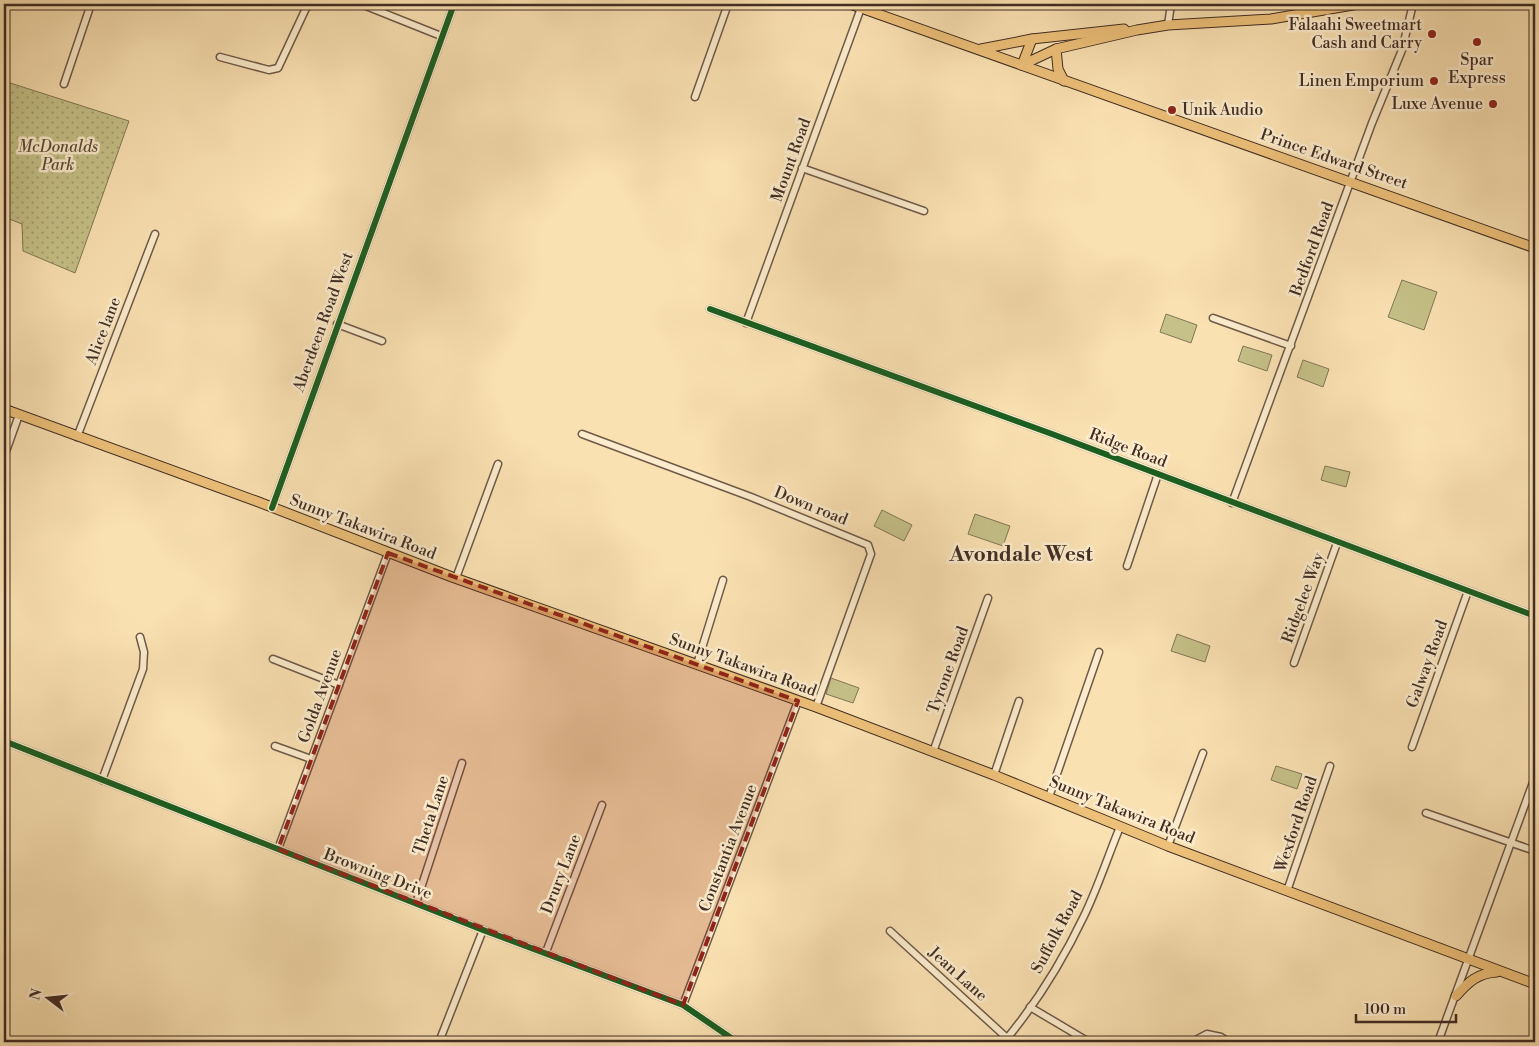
<svg xmlns="http://www.w3.org/2000/svg" width="1539" height="1046" font-family="'Libre Bodoni',serif">
	<style>
		.park { fill: url(#park-dots); stroke: #837756 }
		.pitch { fill: #c5c188; stroke: #837756 }
		.lines { fill: none; stroke-linecap: round; stroke-linejoin: round }
		.minor-casing { stroke: #6f5a48; stroke-width: 9 }
		.major-casing { stroke: #412d24; stroke-width: 11 }
		.minor { stroke: #fceccd; stroke-width: 6 }
		.major { stroke: #edc079; stroke-width: 9 }
		.cycleway-casing { stroke: #fceccd; stroke-width: 9 }
		.cycleway { stroke: #1b5e20; stroke-width: 6 }
		.marked { fill: #8f2418; fill-opacity: 0.2; stroke: #8f2418; stroke-width: 4; stroke-dasharray: 10 6; stroke-linejoin: round }
		.poi-dot { fill: #8f2418; stroke: #fceccd; stroke-width: 2 }
		.labels { text-anchor: middle; dominant-baseline: central; stroke-width: 5; stroke-linejoin: round; paint-order: stroke }
		.poi-label { font-size: 16px; fill: #412d24; stroke: #fceccd; text-anchor: end }
		.park-label { font-size: 16px; font-style: italic; fill: #5b4b38; stroke: #fceccd }
		.street-label { font-size: 16px; fill: #412d24; stroke: #fceccd }
		.district-label { font-size: 21px; font-weight: bold; fill: #412d24; stroke: #fceccd }
	</style>
	<defs>
		<pattern id="park-dots" width="8" height="8" patternUnits="userSpaceOnUse" patternTransform="scale(1.25)"><rect width="8" height="8" fill="#c5c188"/><path d="M2 2h.1M6 6h.1" fill="none" stroke="#a29d6f" stroke-width="1.8" stroke-linecap="round"/></pattern>
	</defs>
	<rect width="100%" height="100%" fill="#fae1b2"/>
	<filter id="stains"><feTurbulence type="fractalNoise" baseFrequency=".004" numOctaves="4"/><feColorMatrix values="0 0 0 0 .2 0 0 0 0 .09 0 0 0 0 .02 0 0 0 .5 -.17"/></filter>
	<radialGradient id="worn" r=".72"><stop offset=".6" stop-color="#630" stop-opacity="0"/><stop offset="1" stop-color="#630" stop-opacity=".3"/></radialGradient>
	<!-- park -->
	<path class="park" d="M4 81 129 121 75 273 23 251 22 224 4 217Z"/>
	<!-- pitch -->
	<g class="pitch">
		<path d="M1402 280 1437 292 1424 330 1388 317Z"/>
		<path d="M1166 314 1197 325 1191 343 1160 332Z"/>
		<path d="M1243 346 1272 355 1267 371 1238 361Z"/>
		<path d="M1303 360 1329 369 1323 387 1297 377Z"/>
		<path d="M1325 466 1350 472 1346 487 1321 480Z"/>
		<path d="M882 510 912 525 904 541 874 526Z"/>
		<path d="M975 514 1010 526 1003 546 968 534Z"/>
		<path d="M1177 634 1210 646 1205 662 1171 651Z"/>
		<path d="M831 678 859 688 853 703 826 694Z"/>
		<path d="M1276 766 1302 774 1297 789 1271 780Z"/>
	</g>
	<g class="lines">
		<defs>
			<g id="minor">
				<path d="M361 4 441 36"/>
				<path d="M1168 25 1171 4"/>
				<path d="M220 57 269 70 278 68 308 4"/>
				<path d="M64 84 91 4"/>
				<path d="M695 97 728 4"/>
				<path d="M802 168 924 211"/>
				<path d="M710 309 1052 434 1535 616"/>
				<path d="M1213 318 1291 346"/>
				<path d="M746 323 861 8"/>
				<path d="M337 324 382 341"/>
				<path d="M582 434 751 497 868 545 871 554 816 707"/>
				<path d="M77 437 155 234"/>
				<path d="M4 457 19 415"/>
				<path d="M1232 503 1372 123 1402 50 1413 4"/>
				<path d="M272 508 454 4"/>
				<path d="M1127 566 1158 474"/>
				<path d="M456 578 498 464"/>
				<path d="M273 659 339 685"/>
				<path d="M1294 663 1337 543"/>
				<path d="M697 664 723 580"/>
				<path d="M4 741 483 930 683 1005 737 1042"/>
				<path d="M275 746 311 759"/>
				<path d="M1412 747 1468 591"/>
				<path d="M933 752 988 598"/>
				<path d="M994 775 1019 701"/>
				<path d="M102 780 143 669 144 652 140 637"/>
				<path d="M1049 797 1099 652"/>
				<path d="M1426 813 1535 851"/>
				<path d="M1168 846 1203 753"/>
				<path d="M278 849 388 553"/>
				<path d="M1287 891 1330 766"/>
				<path d="M416 903 462 763"/>
				<path d="M890 931 1007 1038"/>
				<path d="M546 952 602 805"/>
				<path d="M683 1005 798 701"/>
				<path d="M1030 1007 1089 1042"/>
				<path d="M439 1042 483 930"/>
				<path d="M1004 1042C1035 1005 1063 960 1084 916 1098 887 1108 856 1120 827"/>
				<path d="M1192 1042 1207 1034 1221 1037 1229 1042"/>
				<path d="M1438 1042 1535 777"/>
			</g>
			<g id="major">
				<path d="M850 4 1535 248"/>
				<path d="M981 49 1032 39 1124 29"/>
				<path d="M1056 49 1058 69 1064 81"/>
				<path d="M1022 65 1056 49 1137 30 1168 25 1271 19 1359 4"/>
				<path d="M1022 65 1032 39"/>
				<path d="M4 409 256 501 452 577 816 707 994 775 1168 846 1535 984"/>
				<path d="M1456 996C1468 982 1478 973 1497 972"/>
			</g>
		</defs>
		<!-- minor casing -->
		<use href="#minor" class="minor-casing"/>
		<!-- major casing -->
		<use href="#major" class="major-casing"/>
		<!-- minor -->
		<use href="#minor" class="minor"/>
		<!-- major -->
		<use href="#major" class="major"/>
		<defs>
			<g id="cycleway">
				<path d="M710 309 1052 434 1535 616"/>
				<path d="M272 508 454 4"/>
				<path d="M4 741 483 930 683 1005 737 1042"/>
			</g>
		</defs>
		<!-- cycleway casing -->
		<use href="#cycleway" class="cycleway-casing"/>
		<!-- cycleway -->
		<use href="#cycleway" class="cycleway"/>
	</g>
	<!-- marked area -->
	<path class="marked" d="M388 553 798 701 683 1005 278 849Z"/>
	<!-- markers -->
	<g class="poi-dot">
		<circle cx="1432" cy="34" r="5"/>
		<circle cx="1477" cy="42" r="5"/>
		<circle cx="1434" cy="81" r="5"/>
		<circle cx="1493" cy="104" r="5"/>
		<circle cx="1172" cy="110" r="5"/>
	</g>
	<g class="labels">
		<!-- poi labels -->
		<g class="poi-label">
			<text x="1422" y="25">Falaahi Sweetmart<tspan x="1422" dy="18">Cash and Carry</tspan></text>
			<text x="1477" y="60" text-anchor="middle">Spar<tspan x="1477" dy="18">Express</tspan></text>
			<text x="1424" y="81">Linen Emporium</text>
			<text x="1483" y="104">Luxe Avenue</text>
			<text x="1182" y="110" text-anchor="start">Unik Audio</text>
		</g>
		<!-- park labels -->
		<g class="park-label">
			<text x="58" y="147">McDonalds<tspan x="58" dy="18">Park</tspan></text>
		</g>
		<!-- street labels -->
		<g class="street-label">
			<text transform="translate(1334 159) rotate(19)">Prince Edward Street</text>
			<text transform="translate(791 160) rotate(-70)">Mount Road</text>
			<text transform="translate(1312 249) rotate(-70)">Bedford Road</text>
			<text transform="translate(323 322) rotate(-70)">Aberdeen Road West</text>
			<text transform="translate(103 331) rotate(-69)">Alice lane</text>
			<text transform="translate(1128 448) rotate(21)">Ridge Road</text>
			<text transform="translate(811 506) rotate(22)">Down road</text>
			<text transform="translate(363 527) rotate(21)">Sunny Takawira Road</text>
			<text transform="translate(1303 598) rotate(-70)">Ridgelee Way</text>
			<text transform="translate(1427 664) rotate(-70)">Galway Road</text>
			<text transform="translate(743 665) rotate(20)">Sunny Takawira Road</text>
			<text transform="translate(948 670) rotate(-70)">Tyrone Road</text>
			<text transform="translate(320 696) rotate(-70)">Golda Avenue</text>
			<text transform="translate(1122 810) rotate(22)">Sunny Takawira Road</text>
			<text transform="translate(431 815) rotate(-72)">Theta Lane</text>
			<text transform="translate(1296 824) rotate(-71)">Wexford Road</text>
			<text transform="translate(728 848) rotate(-69)">Constantia Avenue</text>
			<text transform="translate(378 874) rotate(21)">Browning Drive</text>
			<text transform="translate(561 874) rotate(-69)">Drury Lane</text>
			<text transform="translate(1057 932) rotate(-62)">Suffolk Road</text>
			<text transform="translate(958 974) rotate(42)">Jean Lane</text>
		</g>
		<!-- district labels -->
		<g class="district-label">
			<text x="1021" y="555">Avondale West</text>
		</g>
	</g>
	<!-- margin -->
	<rect width="1539" height="1046" fill="none" stroke="#fae1b2" stroke-width="20"/>
	<rect x="5" y="5" width="1529" height="1036" fill="none" stroke="#412d24" stroke-width="2.5"/>
	<rect x="10" y="10" width="1519" height="1026" fill="none" stroke="#412d24"/>
	<!-- north arrow -->
	<g transform="translate(48 998) rotate(286)" stroke="#fceccd" stroke-width="4" paint-order="stroke">
	<path d="M0-4L9 19L0 12L-9 19Z" fill="#412d24"/>
	<text y="-8" font-size="14" font-weight="bold" text-anchor="middle" fill="#412d24">N</text>
	</g>
	<!-- scale -->
	<path d="M1356 1014v8h100v-8" fill="none" stroke="#412d24" stroke-width="2.5"/>
	<text x="1364" y="1014" font-size="15" fill="#412d24" stroke="#fceccd" stroke-width="4" paint-order="stroke">100 m</text>
	<rect width="100%" height="100%" filter="url(#stains)"/>
	<rect width="100%" height="100%" fill="url(#worn)"/>
</svg>
